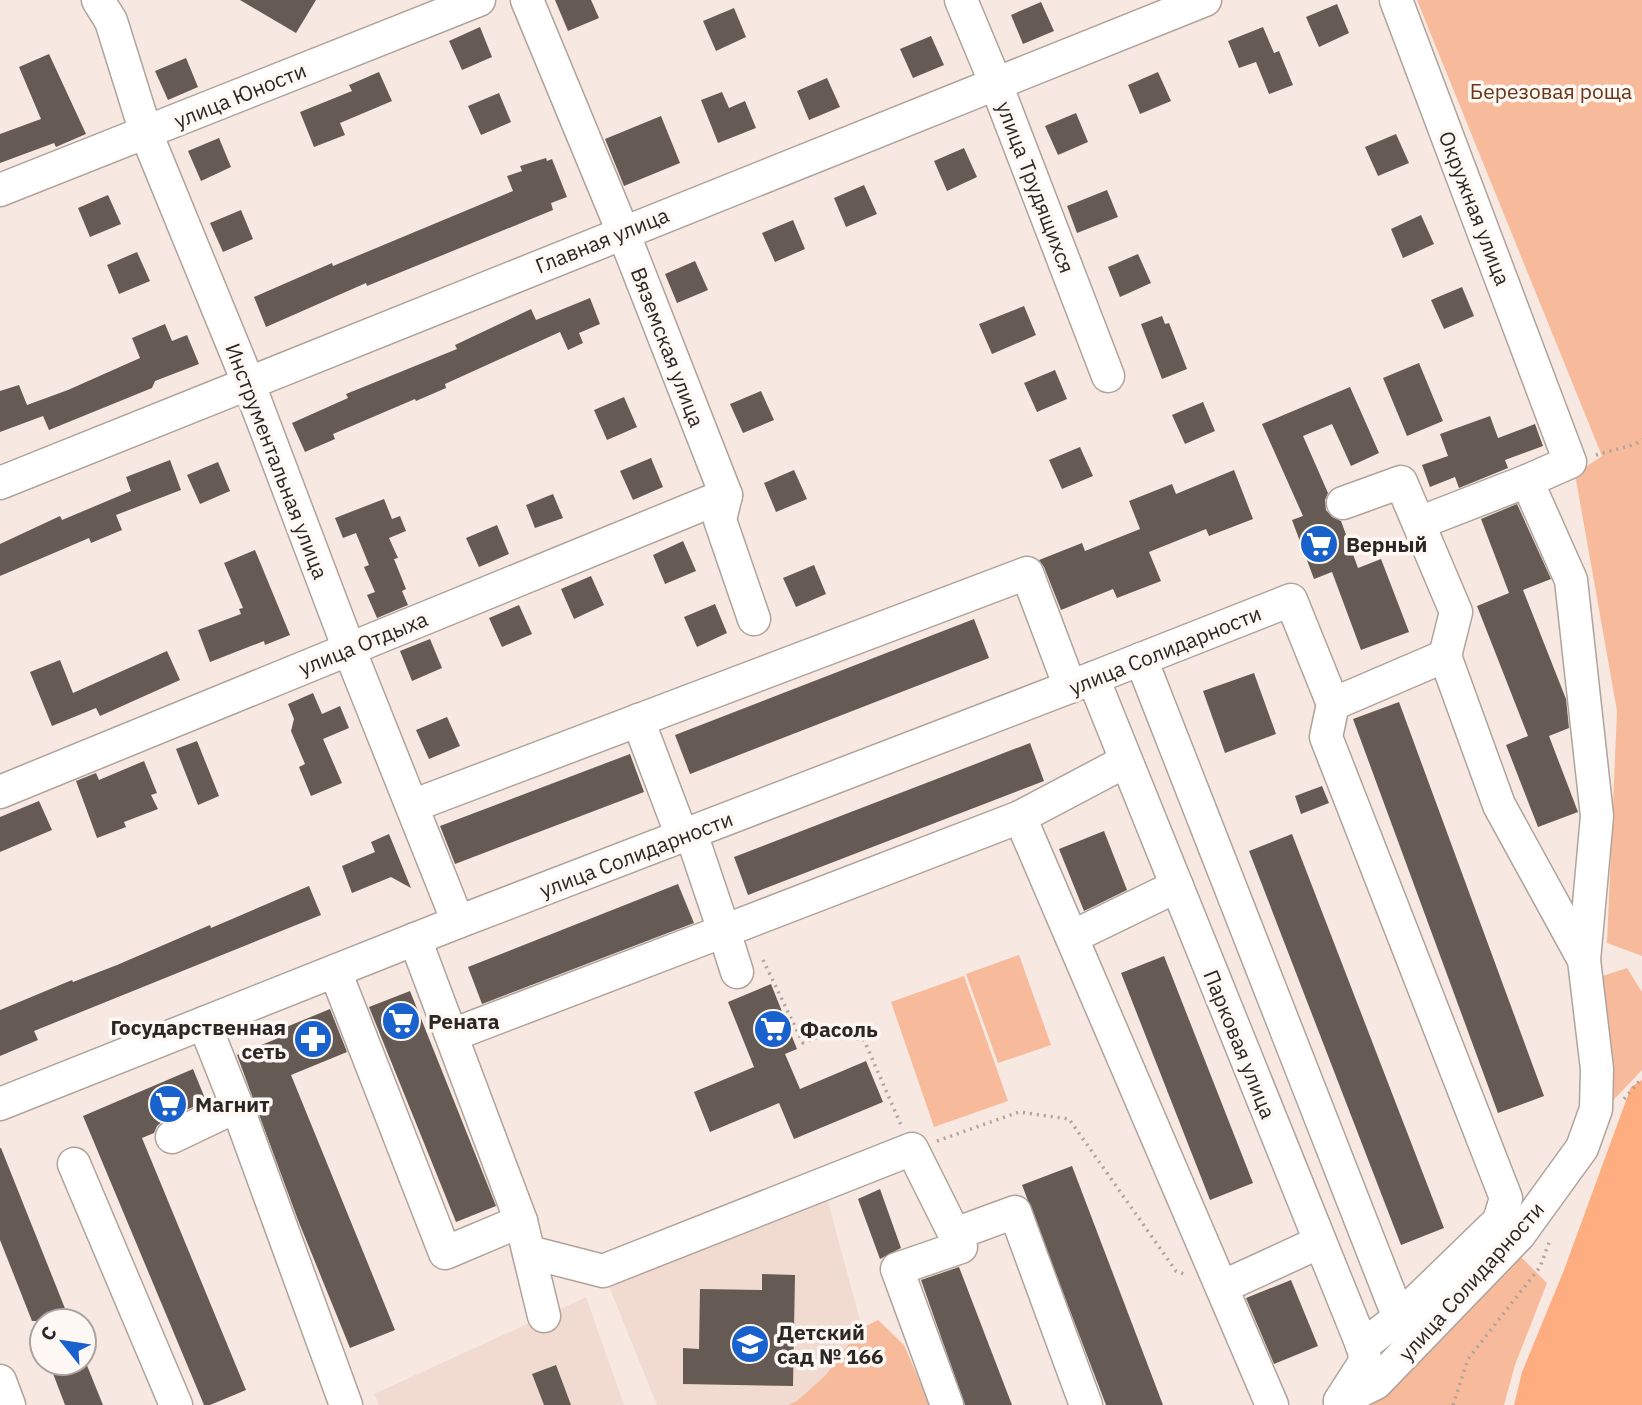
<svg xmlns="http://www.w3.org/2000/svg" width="1642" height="1405" font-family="'IBM Plex Sans',sans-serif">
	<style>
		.built { fill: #f1dbd0 }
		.green { fill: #f7bb9b }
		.water { fill: #fead80 }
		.building { fill: #665a54 }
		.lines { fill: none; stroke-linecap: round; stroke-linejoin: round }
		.minor-casing { stroke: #b0a39c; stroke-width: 35 }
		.path { stroke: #aea39d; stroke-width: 3.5; stroke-dasharray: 2 5; stroke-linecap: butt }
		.minor { stroke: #fff; stroke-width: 32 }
		.labels { text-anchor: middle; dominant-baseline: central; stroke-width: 7; stroke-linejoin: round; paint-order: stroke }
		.park-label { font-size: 21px; fill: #693617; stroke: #fef8f5 }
		.street-label { font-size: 21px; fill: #2c2724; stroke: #fef8f5 }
		.poi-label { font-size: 21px; font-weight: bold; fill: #2c2724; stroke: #fef8f5; text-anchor: start }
	</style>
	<rect width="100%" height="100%" fill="#f7e9e1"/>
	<!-- built -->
	<g class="built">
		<path d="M827 1198 883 1405H657L608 1284Z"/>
		<path d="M586 1297 624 1405H379L374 1394Z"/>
	</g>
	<!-- green -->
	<g class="green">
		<path d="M1417 0H1642V956L1607 943 1617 711 1575 474 1602 456Z"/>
		<path d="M1019 955 1051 1045 998 1063 966 974Z"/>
		<path d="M1627 968 1642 992V1070L1600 1114 1593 979Z"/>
		<path d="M964 976 1008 1101 934 1127 891 1002Z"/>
		<path d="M1519 1255 1547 1283 1515 1365 1504 1405H1368Z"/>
		<path d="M878 1320 904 1345 930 1405H788L797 1401 825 1376 860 1329Z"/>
	</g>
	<!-- water -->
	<path class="water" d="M1642 1080V1405H1514L1522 1372 1564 1270 1631 1087Z"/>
	<!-- building -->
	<g class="building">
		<path d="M240 0H316L296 33Z"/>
		<path d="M555 0H591L599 18 568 31Z"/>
		<path d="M1041 2 1054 31 1023 44 1011 15Z"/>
		<path d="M1337 4 1349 33 1319 47 1306 17Z"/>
		<path d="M734 8 746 37 716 51 703 21Z"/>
		<path d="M480 27 492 57 462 70 449 41Z"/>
		<path d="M1263 27 1274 53 1279 51 1293 85 1269 94 1256 62 1239 68 1228 41Z"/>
		<path d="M931 36 944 65 913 78 900 49Z"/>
		<path d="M49 54 86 134 56 147 54 143 0 163V134L41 119 19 67Z"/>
		<path d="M186 58 198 87 168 100 155 71Z"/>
		<path d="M379 72 392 101 340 123 345 135 314 147 300 112 352 91 349 85Z"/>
		<path d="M1158 72 1171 101 1140 114 1128 85Z"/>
		<path d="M827 78 840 107 809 120 797 91Z"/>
		<path d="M722 92 729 108 745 101 756 128 718 143 701 100Z"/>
		<path d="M499 93 511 122 481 135 468 106Z"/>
		<path d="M1076 113 1088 142 1058 155 1045 126Z"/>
		<path d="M661 116 680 163 624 186 605 139Z"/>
		<path d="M1396 134 1409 163 1378 176 1365 147Z"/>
		<path d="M219 138 231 167 201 181 188 151Z"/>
		<path d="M964 148 977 177 947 191 934 161Z"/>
		<path d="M546 158 547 161 552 159 567 197 551 203 553 210 367 286 366 283 266 327 254 297 332 263 333 266 513 191 507 176 522 171 520 166Z"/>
		<path d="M864 185 877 214 846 227 834 198Z"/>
		<path d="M1107 190 1118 217 1077 233 1067 206Z"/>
		<path d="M108 195 121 224 90 237 78 208Z"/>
		<path d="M241 210 253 239 223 252 210 223Z"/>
		<path d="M1421 215 1434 244 1403 258 1391 229Z"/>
		<path d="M793 220 805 249 775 262 762 233Z"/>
		<path d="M137 252 150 281 119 294 107 265Z"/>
		<path d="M1138 254 1151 283 1120 297 1108 267Z"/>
		<path d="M695 261 708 290 677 303 665 274Z"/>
		<path d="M1462 287 1474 316 1444 329 1431 300Z"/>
		<path d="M590 298 600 324 579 333 583 343 568 350 560 332 445 384 446 388 416 401 415 399 333 434 335 439 305 452 292 423 348 398 346 394 457 349 455 345 531 309 536 320Z"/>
		<path d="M1024 306 1036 335 992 354 979 324Z"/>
		<path d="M1162 316 1165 324 1169 323 1187 369 1162 379 1141 324Z"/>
		<path d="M165 324 172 341 187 335 199 364 155 381 152 388 49 430 43 416 0 432V391L19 385 27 405 68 390 140 358 132 338Z"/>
		<path d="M1419 363 1443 421 1407 436 1383 378Z"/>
		<path d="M1055 370 1067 399 1037 412 1024 383Z"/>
		<path d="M1350 387 1379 453 1351 466 1332 424 1303 436 1328 493 1325 500 1326 510 1332 517 1341 521 1358 568 1381 559 1409 632 1361 650 1332 572 1314 579 1292 520 1303 516 1262 424Z"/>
		<path d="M761 391 774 420 743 433 730 404Z"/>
		<path d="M624 397 637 427 607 440 594 410Z"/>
		<path d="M1203 402 1215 431 1185 444 1172 415Z"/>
		<path d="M1490 416 1498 438 1535 424 1543 446 1505 460 1508 468 1459 488 1455 477 1430 487 1422 465 1448 456 1440 434Z"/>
		<path d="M1080 447 1093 476 1062 489 1049 460Z"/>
		<path d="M651 458 663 487 633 500 620 471Z"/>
		<path d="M170 460 181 490 116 515 122 530 91 543 89 538 0 576V544L60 516 62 520 131 491 126 477Z"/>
		<path d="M218 462 230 491 200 504 187 475Z"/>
		<path d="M794 470 807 499 776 512 764 483Z"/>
		<path d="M1234 470 1253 519 1209 536 1206 529 1149 552 1161 581 1117 598 1113 589 1061 610 1044 567 1039 560 1082 543 1085 551 1140 529 1129 501 1172 484 1176 494Z"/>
		<path d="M553 494 563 518 535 528 526 505Z"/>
		<path d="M384 499 392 519 400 516 406 531 389 538 398 558 394 559 406 589 402 591 408 605 377 618 367 595 375 592 364 567 369 565 356 533 343 538 335 518Z"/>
		<path d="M1517 504 1551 579 1523 590 1566 699 1569 728 1549 736 1578 812 1538 827 1506 745 1528 736 1477 606 1509 593 1481 519Z"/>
		<path d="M497 525 509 554 479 567 466 538Z"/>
		<path d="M683 541 696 571 665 584 653 555Z"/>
		<path d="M255 550 290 635 265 645 264 641 210 662 198 630 241 614 239 609 243 608 224 563Z"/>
		<path d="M814 565 826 594 796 607 783 578Z"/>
		<path d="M591 576 604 605 574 619 561 589Z"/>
		<path d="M715 604 727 633 697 647 684 617Z"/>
		<path d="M519 605 532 634 502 647 489 618Z"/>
		<path d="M974 619 989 658 690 774 675 735Z"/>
		<path d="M430 639 442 668 412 681 400 651Z"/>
		<path d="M167 651 180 680 100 716 96 708 52 726 30 672 60 660 73 693Z"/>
		<path d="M1254 673 1276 734 1225 753 1203 691Z"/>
		<path d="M313 693 322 714 340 706 349 728 323 739 342 783 311 796 299 767 305 764 291 731 294 719 288 704Z"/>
		<path d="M1399 702 1544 1096 1498 1113 1353 719Z"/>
		<path d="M447 717 460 746 429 759 416 730Z"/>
		<path d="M197 741 219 796 198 805 176 749Z"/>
		<path d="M1030 743 1044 781 748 895 734 857Z"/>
		<path d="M630 754 644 792 455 864 440 826Z"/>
		<path d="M144 761 157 793 151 795 158 809 124 822 126 827 97 838 76 781 96 773 99 780Z"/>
		<path d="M1322 786 1329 803 1301 814 1295 796Z"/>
		<path d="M39 801 52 830 0 852V817Z"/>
		<path d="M1104 831 1127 890 1084 911 1059 849Z"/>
		<path d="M389 834 411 888 391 877 352 893 342 866 375 852 371 842Z"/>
		<path d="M1292 834 1444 1228 1401 1245 1249 851Z"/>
		<path d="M678 884 694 923 482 1004 468 967Z"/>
		<path d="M309 886 321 915 34 1031 38 1040 0 1056V1010L72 980 73 982 117 965 210 925 211 928Z"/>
		<path d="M1164 956 1253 1183 1210 1200 1121 973Z"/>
		<path d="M771 984 797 1049 785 1054 800 1089 866 1061 883 1102 794 1139 779 1103 710 1132 694 1092 754 1067 728 1002Z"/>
		<path d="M410 991 496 1206 456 1222 369 1007Z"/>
		<path d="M330 1009 347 1052 291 1075 395 1330 350 1348 298 1220 237 1055 276 1039 279 1030Z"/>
		<path d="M193 1069 206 1101 164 1120 157 1126 154 1133 142 1138 246 1390 210 1405H204L83 1116Z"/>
		<path d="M0 1148H1L70 1321H32L0 1240Z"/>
		<path d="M1072 1166 1163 1405H1106L1022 1185Z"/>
		<path d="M880 1189 901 1248 880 1259 858 1199Z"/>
		<path d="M959 1267 1012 1405H965L921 1280Z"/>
		<path d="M762 1274 795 1275 793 1386 683 1384V1348L699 1349 700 1289 762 1290Z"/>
		<path d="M1291 1280 1318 1346 1274 1364 1246 1298Z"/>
		<path d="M49 1363H86L103 1405H65Z"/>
		<path d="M556 1365 571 1405H544L532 1374Z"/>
	</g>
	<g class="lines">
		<defs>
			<g id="minor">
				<path d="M98 0 111 21 146 133 248 382 349 649 458 922"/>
				<path d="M527 0 623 232 726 495 720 520 754 619"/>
				<path d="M961 0 996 84 1108 376"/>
				<path d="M1396 0 1570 462 1527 481 1571 580 1597 816 1584 960"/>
				<path d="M0 190 479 0"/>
				<path d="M0 483 1205 0"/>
				<path d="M1343 503 1401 482 1456 612 1445 656"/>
				<path d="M1419 523 1527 481"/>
				<path d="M1141 659 1399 1318 1362 1346"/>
				<path d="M1093 678 1364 1350 1365 1362 1340 1401"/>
				<path d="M1333 704 1326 737 1506 1198 1499 1221 1399 1318"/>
				<path d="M638 720 682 836"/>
				<path d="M1126 761 1020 817 1272 1405"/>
				<path d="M0 792 726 495"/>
				<path d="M412 806 1027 573 1070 687"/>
				<path d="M691 833 724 931 1020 817"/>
				<path d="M1072 937 1177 886"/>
				<path d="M415 939 521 1221 544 1316"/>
				<path d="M335 971 445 1253 521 1221"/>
				<path d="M204 1023 237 1106 346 1405"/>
				<path d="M452 1035 724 931 737 972"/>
				<path d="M0 1104 458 922 1093 678 1291 600 1333 704 1445 656 1499 805 1584 960 1597 1069 1596 1109 1582 1148 1519 1235 1376 1383 1340 1401"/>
				<path d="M172 1137 237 1106"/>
				<path d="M74 1164 176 1405"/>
				<path d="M955 1234 1015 1212 1086 1405"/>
				<path d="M529 1252 603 1271 912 1149 961 1247 897 1269 947 1405"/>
				<path d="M1222 1287 1320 1242"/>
				<path d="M0 1381 9 1405"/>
			</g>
		</defs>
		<!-- minor casing -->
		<use href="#minor" class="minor-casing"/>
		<!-- path -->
		<g class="path">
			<path d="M1596 455 1636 444 1642 439"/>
			<path d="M763 960 803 1043 825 1034 864 1040 901 1125"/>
			<path d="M1624 1099 1642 1078"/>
			<path d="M937 1141 1019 1112 1069 1119 1176 1271 1187 1275"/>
			<path d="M1453 1405 1468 1359 1540 1267 1550 1240"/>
		</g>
		<!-- minor -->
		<use href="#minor" class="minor"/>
	</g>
	<!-- icons -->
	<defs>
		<symbol id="supermarket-disc" viewBox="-11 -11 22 22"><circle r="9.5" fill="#1961cc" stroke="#fef8f5"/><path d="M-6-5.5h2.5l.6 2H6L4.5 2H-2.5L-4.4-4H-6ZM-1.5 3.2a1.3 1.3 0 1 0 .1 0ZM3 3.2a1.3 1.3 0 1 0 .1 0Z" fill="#fff"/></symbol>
		<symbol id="pharmacy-disc" viewBox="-11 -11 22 22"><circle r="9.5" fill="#1961cc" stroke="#fef8f5"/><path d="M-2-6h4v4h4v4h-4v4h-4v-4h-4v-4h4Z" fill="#fff"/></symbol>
		<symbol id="school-disc" viewBox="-11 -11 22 22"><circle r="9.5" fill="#1961cc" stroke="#fef8f5"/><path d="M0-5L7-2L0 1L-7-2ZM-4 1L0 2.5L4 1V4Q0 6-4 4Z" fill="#fff"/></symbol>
	</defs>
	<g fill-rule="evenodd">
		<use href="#supermarket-disc" x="1297" y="522" width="44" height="44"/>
		<use href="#supermarket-disc" x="379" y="999" width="44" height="44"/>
		<use href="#supermarket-disc" x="751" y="1007" width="44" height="44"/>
		<use href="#pharmacy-disc" x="291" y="1017" width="44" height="44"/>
		<use href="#supermarket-disc" x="146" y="1082" width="44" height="44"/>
		<use href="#school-disc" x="728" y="1322" width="44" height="44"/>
	</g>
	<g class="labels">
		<!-- park labels -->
		<g class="park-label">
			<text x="1551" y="91">Березовая роща</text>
		</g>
		<!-- street labels -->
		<g class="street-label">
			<text transform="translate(240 95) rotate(-22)">улица Юности</text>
			<text transform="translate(1036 187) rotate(69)">улица Трудящихся</text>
			<text transform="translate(1475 208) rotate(69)">Окружная улица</text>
			<text transform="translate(602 240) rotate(-22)">Главная улица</text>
			<text transform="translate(668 347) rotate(69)">Вяземская улица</text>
			<text transform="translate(277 461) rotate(69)">Инструментальная улица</text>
			<text transform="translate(363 643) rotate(-22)">улица Отдыха</text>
			<text transform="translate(1165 650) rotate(-22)">улица Солидарности</text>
			<text transform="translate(636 854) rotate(-21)">улица Солидарности</text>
			<text transform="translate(1240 1044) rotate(68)">Парковая улица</text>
			<text transform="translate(1471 1281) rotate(-48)">улица Солидарности</text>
		</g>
		<!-- poi labels -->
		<g class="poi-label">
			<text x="1346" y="544">Верный</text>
			<text x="428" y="1021">Рената</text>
			<text x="286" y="1027" text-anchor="end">Государственная<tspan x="286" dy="24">сеть</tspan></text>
			<text x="800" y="1029">Фасоль</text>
			<text x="195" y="1104">Магнит</text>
			<text x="777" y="1332">Детский<tspan x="777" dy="24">сад № 166</tspan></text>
		</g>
	</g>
	<!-- north arrow -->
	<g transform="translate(63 1342) rotate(300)"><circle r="33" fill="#fef8f5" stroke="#aaa4a1" stroke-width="2"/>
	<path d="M0-5L12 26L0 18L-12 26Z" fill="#1961cc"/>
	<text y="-10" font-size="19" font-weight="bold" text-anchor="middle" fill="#2c2724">С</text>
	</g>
</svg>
